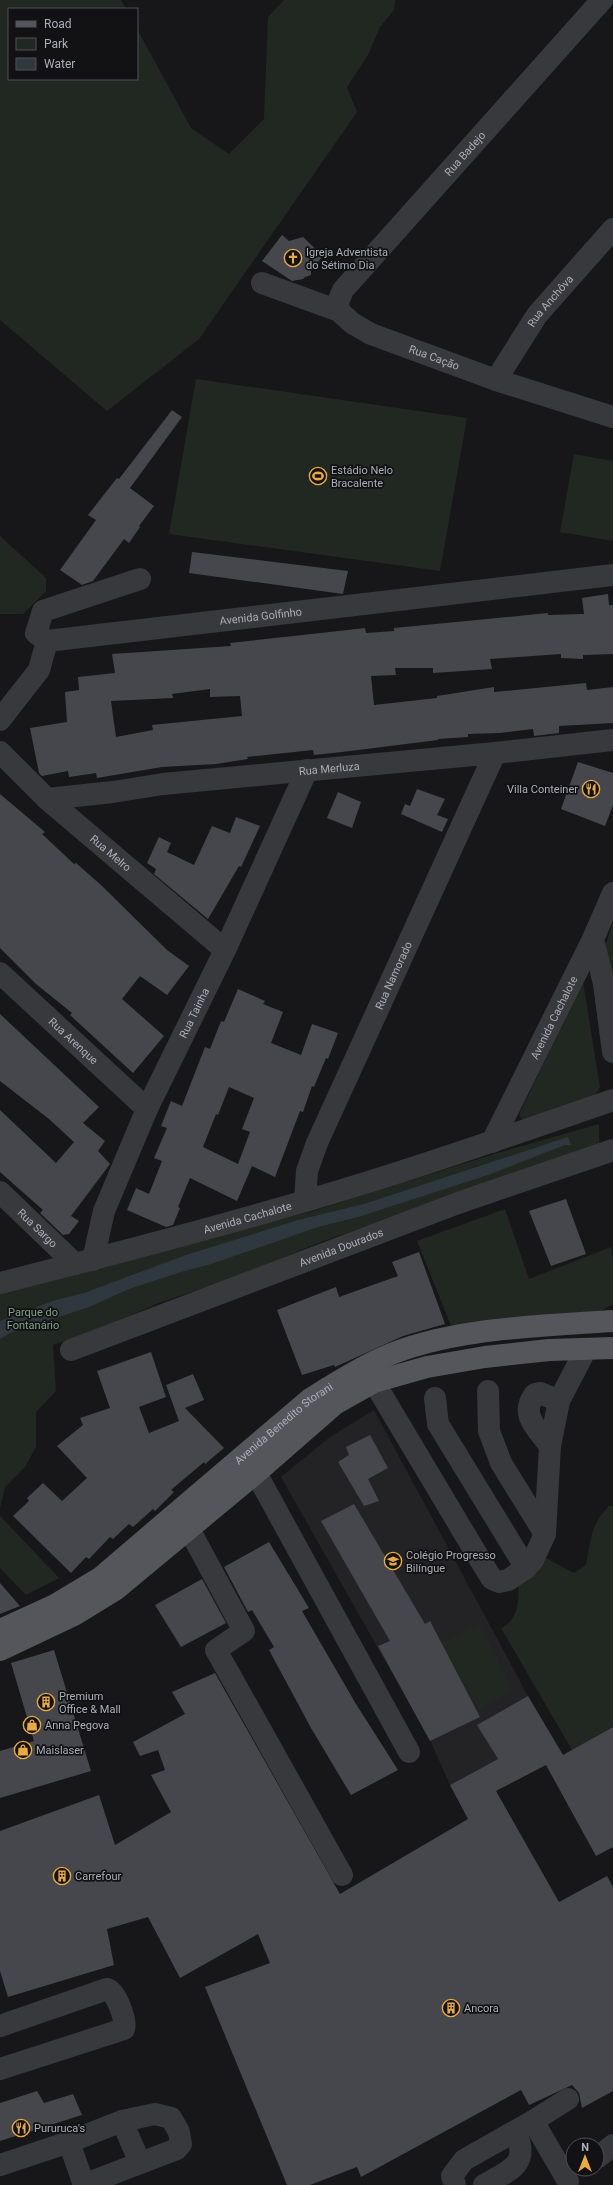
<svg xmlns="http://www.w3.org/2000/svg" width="613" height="2185" font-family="Roboto,sans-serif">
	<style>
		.built { fill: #232326 }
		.green { fill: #212822 }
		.water { fill: #2f383e }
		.building { fill: #46474c; fill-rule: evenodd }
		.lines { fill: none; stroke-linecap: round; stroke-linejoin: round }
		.minor { stroke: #38393d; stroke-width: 22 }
		.major { stroke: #54565c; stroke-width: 22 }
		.labels { text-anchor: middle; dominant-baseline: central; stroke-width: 3.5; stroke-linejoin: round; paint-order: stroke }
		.street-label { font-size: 11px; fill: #a9aeb8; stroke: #121214 }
		.poi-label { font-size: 11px; fill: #a9aeb8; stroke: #121214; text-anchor: start }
		.park-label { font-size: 11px; fill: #81a282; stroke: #121214 }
	</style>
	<rect width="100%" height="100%" fill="#171719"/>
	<!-- built -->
	<path class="built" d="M374 1410 528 1696 478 1725 498 1759 450 1785 430 1740 281 1477 330 1437Z"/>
	<!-- green -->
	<g class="green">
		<path d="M0 0H121L126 9H9V79H137V29L191 128 229 154 264 119 268 17 284 0H395L394 10 380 27 368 55 347 87 357 112 199 339 107 411 0 320Z"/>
		<path d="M196 379 467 418 440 571 169 534Z"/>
		<path d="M574 454 613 461V541L560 532Z"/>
		<path d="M0 536 46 578V591L23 614H0Z"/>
		<path d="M613 922V1009L604 950Z"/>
		<path d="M583 982 600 1087 594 1097 524 1121 519 1115Z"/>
		<path d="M599 1124V1146L318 1243 240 1276 161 1302 106 1326 53 1345 56 1391 36 1412V1447L25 1467 5 1487 0 1508V1293L313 1211 494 1154Z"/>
		<path d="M505 1209 529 1279 611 1247 613 1260V1304L596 1314 452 1328 417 1241Z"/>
		<path d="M609 1506H613V1727L572 1750 501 1628C525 1617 518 1584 516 1563L540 1555 574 1573 586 1565C591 1541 590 1525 609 1506Z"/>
		<path d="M0 1516 59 1578 26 1595 0 1568Z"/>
		<path d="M479 1624 514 1690 479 1709 441 1644Z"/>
	</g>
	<!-- water -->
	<path class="water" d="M568 1137 571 1145H565L488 1175 358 1217 318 1227 211 1264 181 1272 129 1289 89 1307 10 1333 0 1339V1321L53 1301 84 1293 186 1255 298 1220 364 1204Z"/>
	<!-- building -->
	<g class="building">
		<path d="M282 235 289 241 303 237 323 256 311 270V275L305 277 303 279 292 281 262 261Z"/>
		<path d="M172 410 182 417 130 488 154 506 139 526 140 527 129 543 124 539 93 581 82 585 60 570 96 520 88 515 117 478 119 479Z"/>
		<path d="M192 552 348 571 343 594 189 573Z"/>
		<path d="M608 594 609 605H613V654L583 655V659L561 658V654L490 659 492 669 433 673V668H395L396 675 371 676 374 705 437 698V696L494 687V692L586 683 587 690 613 687V723L559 726V733L534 736 533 729 499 733 468 734V737L438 739V740L342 752 314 755 313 750 247 757 248 759 216 764 162 767 97 778 96 773 69 777 68 771 42 776 39 773 30 728 67 722 65 692 79 690 78 677 115 673 112 654 231 646 230 643 339 631 365 628 366 633 394 631V628L548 613V615L584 614 582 598ZM210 689V697L240 696 242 716 152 725 153 730 116 737 111 701 173 698 172 694Z"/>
		<path d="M578 762 613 773V805L605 826 561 809Z"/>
		<path d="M417 789 445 799 437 815 448 819 442 832 401 814 405 804 410 806Z"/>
		<path d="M338 792 361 802 352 828 327 818Z"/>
		<path d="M0 794 45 832 42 834 74 864 76 863 102 886 167 950 189 966 167 995 140 976 122 999 164 1036 133 1073 70 1015 72 1013 36 984 0 948Z"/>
		<path d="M236 817 260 826 241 867 239 866 208 919 154 874 156 869 147 863 159 837 171 843 167 852 194 865 212 826 230 833Z"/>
		<path d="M238 989 265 1001 263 1004 283 1012 271 1043 301 1055 312 1024 338 1033 328 1059 326 1058 314 1087 312 1086 303 1112 300 1111 275 1177 252 1166 237 1201 190 1178 178 1207 180 1208 173 1225 166 1227 127 1210 136 1188 149 1194 162 1161 154 1158 167 1128 161 1126 171 1101 182 1106 205 1047 210 1049 221 1021 224 1022ZM229 1087 254 1098 242 1129 250 1132 238 1164 203 1147 216 1114 218 1115Z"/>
		<path d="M0 1014 99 1107 83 1123 105 1141 98 1151 110 1164 71 1216 79 1221 69 1234 63 1235 40 1213 43 1210 0 1172V1110L56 1163 74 1142 49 1119 0 1081Z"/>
		<path d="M566 1199 586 1254 551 1266 529 1211Z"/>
		<path d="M419 1252 445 1324 403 1336 335 1367 334 1365 302 1375 277 1310 336 1287 339 1297 398 1276 392 1262Z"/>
		<path d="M151 1352 166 1397 139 1407 149 1433 179 1421 166 1385 193 1374 204 1400 185 1408 224 1448 205 1464 204 1462 171 1490 174 1492 155 1511 153 1509 133 1527 129 1524 113 1539 110 1537 89 1559 86 1557 71 1573 13 1516 29 1501 27 1498 43 1483 62 1501 87 1478 57 1446 83 1425 80 1418 110 1408 97 1371Z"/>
		<path d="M370 1435 388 1468 368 1479 379 1501 364 1506 338 1462 349 1455 346 1447Z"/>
		<path d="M354 1504 425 1624 430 1621 480 1717 430 1741 378 1646 390 1641 321 1521Z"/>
		<path d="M269 1542 309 1608 302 1611 356 1704 398 1770 351 1795 311 1728 269 1650 274 1647 252 1610 248 1612 224 1567Z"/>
		<path d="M202 1579 226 1623 181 1647 155 1605Z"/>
		<path d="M0 1583 20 1606 0 1614Z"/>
		<path d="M54 1650 91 1771 0 1798V1751L34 1741 11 1663Z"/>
		<path d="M215 1673 340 1894 468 1819 450 1785 498 1759 477 1725 528 1696 563 1755 613 1727V1847L596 1856 546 1765 496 1791 559 1902 607 1876 613 1887V2091L582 2108 579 2093 572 2085 529 2105 521 2090 361 2177 357 2167 310 2185H287L205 1987 270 1963 258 1934 180 1978 148 1917 107 1929 114 1965 8 1997 0 1971V1831L99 1795 115 1845 171 1812 151 1775 165 1770 158 1750 140 1756 133 1742 185 1714 172 1692Z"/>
		<path d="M37 2091 44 2103 73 2094 82 2115 0 2141V2103Z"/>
	</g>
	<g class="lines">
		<!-- minor -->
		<g class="minor">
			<path id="s1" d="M262 283 339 311 352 323 371 334 496 380 613 417"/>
			<path id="s2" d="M339 311 338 302 343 290 602 0"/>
			<path id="s3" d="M496 380 537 315 613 229"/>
			<path id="s4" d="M140 579 43 611 36 633 47 641 613 575"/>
			<path d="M0 720 39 670 47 641"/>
			<path id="s5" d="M0 752 47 799 225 950"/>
			<path id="s6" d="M47 799 113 792 163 784 495 753 613 740"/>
			<path d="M593 939 604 984 613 1052"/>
			<path id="s7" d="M0 973 147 1109"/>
			<path id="s8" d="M492 1142 593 939 613 893"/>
			<path id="s9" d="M0 1192 75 1264"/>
			<path id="s10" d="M305 1201 307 1171 317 1143 495 753"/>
			<path id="s11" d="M93 1260 104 1211 147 1109 225 950 307 770"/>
			<path id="s12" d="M0 1283C127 1251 254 1218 378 1179 457 1154 535 1127 613 1100"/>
			<path id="s13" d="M71 1350 458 1203 613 1150"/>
			<path d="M374 1382 482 1563 492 1579 499 1582 508 1580 526 1568 533 1560 545 1534 550 1446 559 1401 586 1349"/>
			<path d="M488 1391 489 1431 501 1463 545 1534"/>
			<path d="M435 1398 438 1424 526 1568"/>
			<path d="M550 1446C537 1428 519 1415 535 1394L540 1393 559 1401"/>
			<path d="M256 1473 409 1752"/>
			<path d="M189 1529 244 1631 216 1650 342 1875"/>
			<path d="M0 2026 107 1989C116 1991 127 2021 124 2029L0 2069"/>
			<path d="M122 2121 140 2163"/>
			<path d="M69 2142 84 2185"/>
			<path d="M597 2158 613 2145"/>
			<path d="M0 2165 69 2142 122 2121 155 2114 171 2118 179 2132 181 2144 177 2149 83 2185"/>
			<path d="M568 2181 533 2121 568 2099"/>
			<path d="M455 2185 452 2176 464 2160 533 2121"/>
			<path d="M484 2185C510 2170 530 2165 516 2132"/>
		</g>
		<!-- major -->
		<g class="major">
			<path id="s14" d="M0 1630 55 1605 100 1578 310 1399C334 1384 357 1369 382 1358 447 1328 541 1326 613 1321"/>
			<path d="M0 1650 76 1614 115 1590 256 1473 335 1404 374 1382 427 1367 485 1357 549 1350 613 1348"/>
		</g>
	</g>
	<!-- icons -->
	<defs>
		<symbol id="church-ring" viewBox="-11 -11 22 22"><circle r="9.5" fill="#121214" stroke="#eaaa3e" stroke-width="1.5"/><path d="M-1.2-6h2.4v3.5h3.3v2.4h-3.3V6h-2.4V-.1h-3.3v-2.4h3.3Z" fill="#eaaa3e"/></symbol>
		<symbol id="stadium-ring" viewBox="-11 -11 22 22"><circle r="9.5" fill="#121214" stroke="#eaaa3e" stroke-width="1.5"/><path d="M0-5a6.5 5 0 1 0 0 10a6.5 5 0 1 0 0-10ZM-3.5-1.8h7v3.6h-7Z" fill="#eaaa3e"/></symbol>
		<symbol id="restaurant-ring" viewBox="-11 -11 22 22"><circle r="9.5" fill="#121214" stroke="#eaaa3e" stroke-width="1.5"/><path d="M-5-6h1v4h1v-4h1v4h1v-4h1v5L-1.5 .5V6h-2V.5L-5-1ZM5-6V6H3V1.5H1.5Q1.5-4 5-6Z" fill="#eaaa3e"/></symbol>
		<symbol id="school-ring" viewBox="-11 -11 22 22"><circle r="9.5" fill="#121214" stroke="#eaaa3e" stroke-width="1.5"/><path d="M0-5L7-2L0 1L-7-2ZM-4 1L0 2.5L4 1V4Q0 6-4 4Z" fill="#eaaa3e"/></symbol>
		<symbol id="building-ring" viewBox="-11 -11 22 22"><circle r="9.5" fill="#121214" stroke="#eaaa3e" stroke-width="1.5"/><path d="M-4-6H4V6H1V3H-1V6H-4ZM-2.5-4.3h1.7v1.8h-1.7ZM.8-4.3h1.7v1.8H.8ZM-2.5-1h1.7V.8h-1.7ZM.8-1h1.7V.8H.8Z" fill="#eaaa3e"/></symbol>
		<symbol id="shop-ring" viewBox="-11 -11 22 22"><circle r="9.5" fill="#121214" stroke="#eaaa3e" stroke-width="1.5"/><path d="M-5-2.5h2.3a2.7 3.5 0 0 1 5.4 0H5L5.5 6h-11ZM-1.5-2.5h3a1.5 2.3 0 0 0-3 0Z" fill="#eaaa3e"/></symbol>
	</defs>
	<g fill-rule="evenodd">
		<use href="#church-ring" x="283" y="248" width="20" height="20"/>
		<use href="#stadium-ring" x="308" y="466" width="20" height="20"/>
		<use href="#restaurant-ring" x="581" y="779" width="20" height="20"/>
		<use href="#school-ring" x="383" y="1551" width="20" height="20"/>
		<use href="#building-ring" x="36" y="1692" width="20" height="20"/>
		<use href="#shop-ring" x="22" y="1715" width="20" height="20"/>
		<use href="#shop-ring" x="13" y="1740" width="20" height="20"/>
		<use href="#building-ring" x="52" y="1866" width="20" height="20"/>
		<use href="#building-ring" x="441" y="1998" width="20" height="20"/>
		<use href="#restaurant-ring" x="11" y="2118" width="20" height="20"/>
	</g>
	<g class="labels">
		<!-- street labels -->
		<g class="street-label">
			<text stroke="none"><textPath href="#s2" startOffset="205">Rua Badejo</textPath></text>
			<text stroke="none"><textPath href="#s3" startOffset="96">Rua Anchôva</textPath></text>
			<text stroke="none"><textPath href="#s1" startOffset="189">Rua Cação</textPath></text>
			<text stroke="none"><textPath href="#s4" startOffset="354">Avenida Golfinho</textPath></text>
			<text stroke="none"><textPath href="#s6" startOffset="284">Rua Merluza</textPath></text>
			<text stroke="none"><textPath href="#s5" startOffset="150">Rua Melro</textPath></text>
			<text stroke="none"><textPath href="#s10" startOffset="244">Rua Namorado</textPath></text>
			<text stroke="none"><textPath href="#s11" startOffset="268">Rua Tainha</textPath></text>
			<text stroke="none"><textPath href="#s8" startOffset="139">Avenida Cachalote</textPath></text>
			<text stroke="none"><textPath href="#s7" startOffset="100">Rua Arenque</textPath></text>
			<text stroke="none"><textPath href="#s12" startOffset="256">Avenida Cachalote</textPath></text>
			<text stroke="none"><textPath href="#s9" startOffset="52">Rua Sargo</textPath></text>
			<text stroke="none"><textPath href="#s13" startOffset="289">Avenida Dourados</textPath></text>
			<text stroke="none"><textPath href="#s14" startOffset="353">Avenida Benedito Storani</textPath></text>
		</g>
		<!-- poi labels -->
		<g class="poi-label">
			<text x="306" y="252">Igreja Adventista<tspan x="306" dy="13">do Sétimo Dia</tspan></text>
			<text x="331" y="470">Estádio Nelo<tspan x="331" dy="13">Bracalente</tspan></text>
			<text x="578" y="789" text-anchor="end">Villa Conteiner</text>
			<text x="406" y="1555">Colégio Progresso<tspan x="406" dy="13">Bilíngue</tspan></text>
			<text x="59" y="1696">Premium<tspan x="59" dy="13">Office &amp; Mall</tspan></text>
			<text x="45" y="1725">Anna Pegova</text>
			<text x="36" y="1750">Maislaser</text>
			<text x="75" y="1876">Carrefour</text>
			<text x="464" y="2008">Ancora</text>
			<text x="34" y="2128">Pururuca's</text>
		</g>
		<!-- park labels -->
		<g class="park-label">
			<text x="33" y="1312">Parque do<tspan x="33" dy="13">Fontanário</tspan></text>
		</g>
	</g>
	<!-- legend -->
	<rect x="8" y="8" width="130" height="72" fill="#121214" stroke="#4e5056"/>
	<rect x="16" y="21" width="20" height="6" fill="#54565c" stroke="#4e5056"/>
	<text x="44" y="28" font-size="12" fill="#a9aeb8">Road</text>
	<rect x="16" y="38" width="20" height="12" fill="#212822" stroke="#4e5056"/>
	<text x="44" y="48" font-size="12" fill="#a9aeb8">Park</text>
	<rect x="16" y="58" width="20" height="12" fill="#2f383e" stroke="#4e5056"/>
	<text x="44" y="68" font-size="12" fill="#a9aeb8">Water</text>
	<!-- north arrow -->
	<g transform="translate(585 2157)"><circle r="19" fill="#121214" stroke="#4e5056"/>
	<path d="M0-3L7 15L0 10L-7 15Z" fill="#eaaa3e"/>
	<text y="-6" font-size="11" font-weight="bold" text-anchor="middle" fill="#a9aeb8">N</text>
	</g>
</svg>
